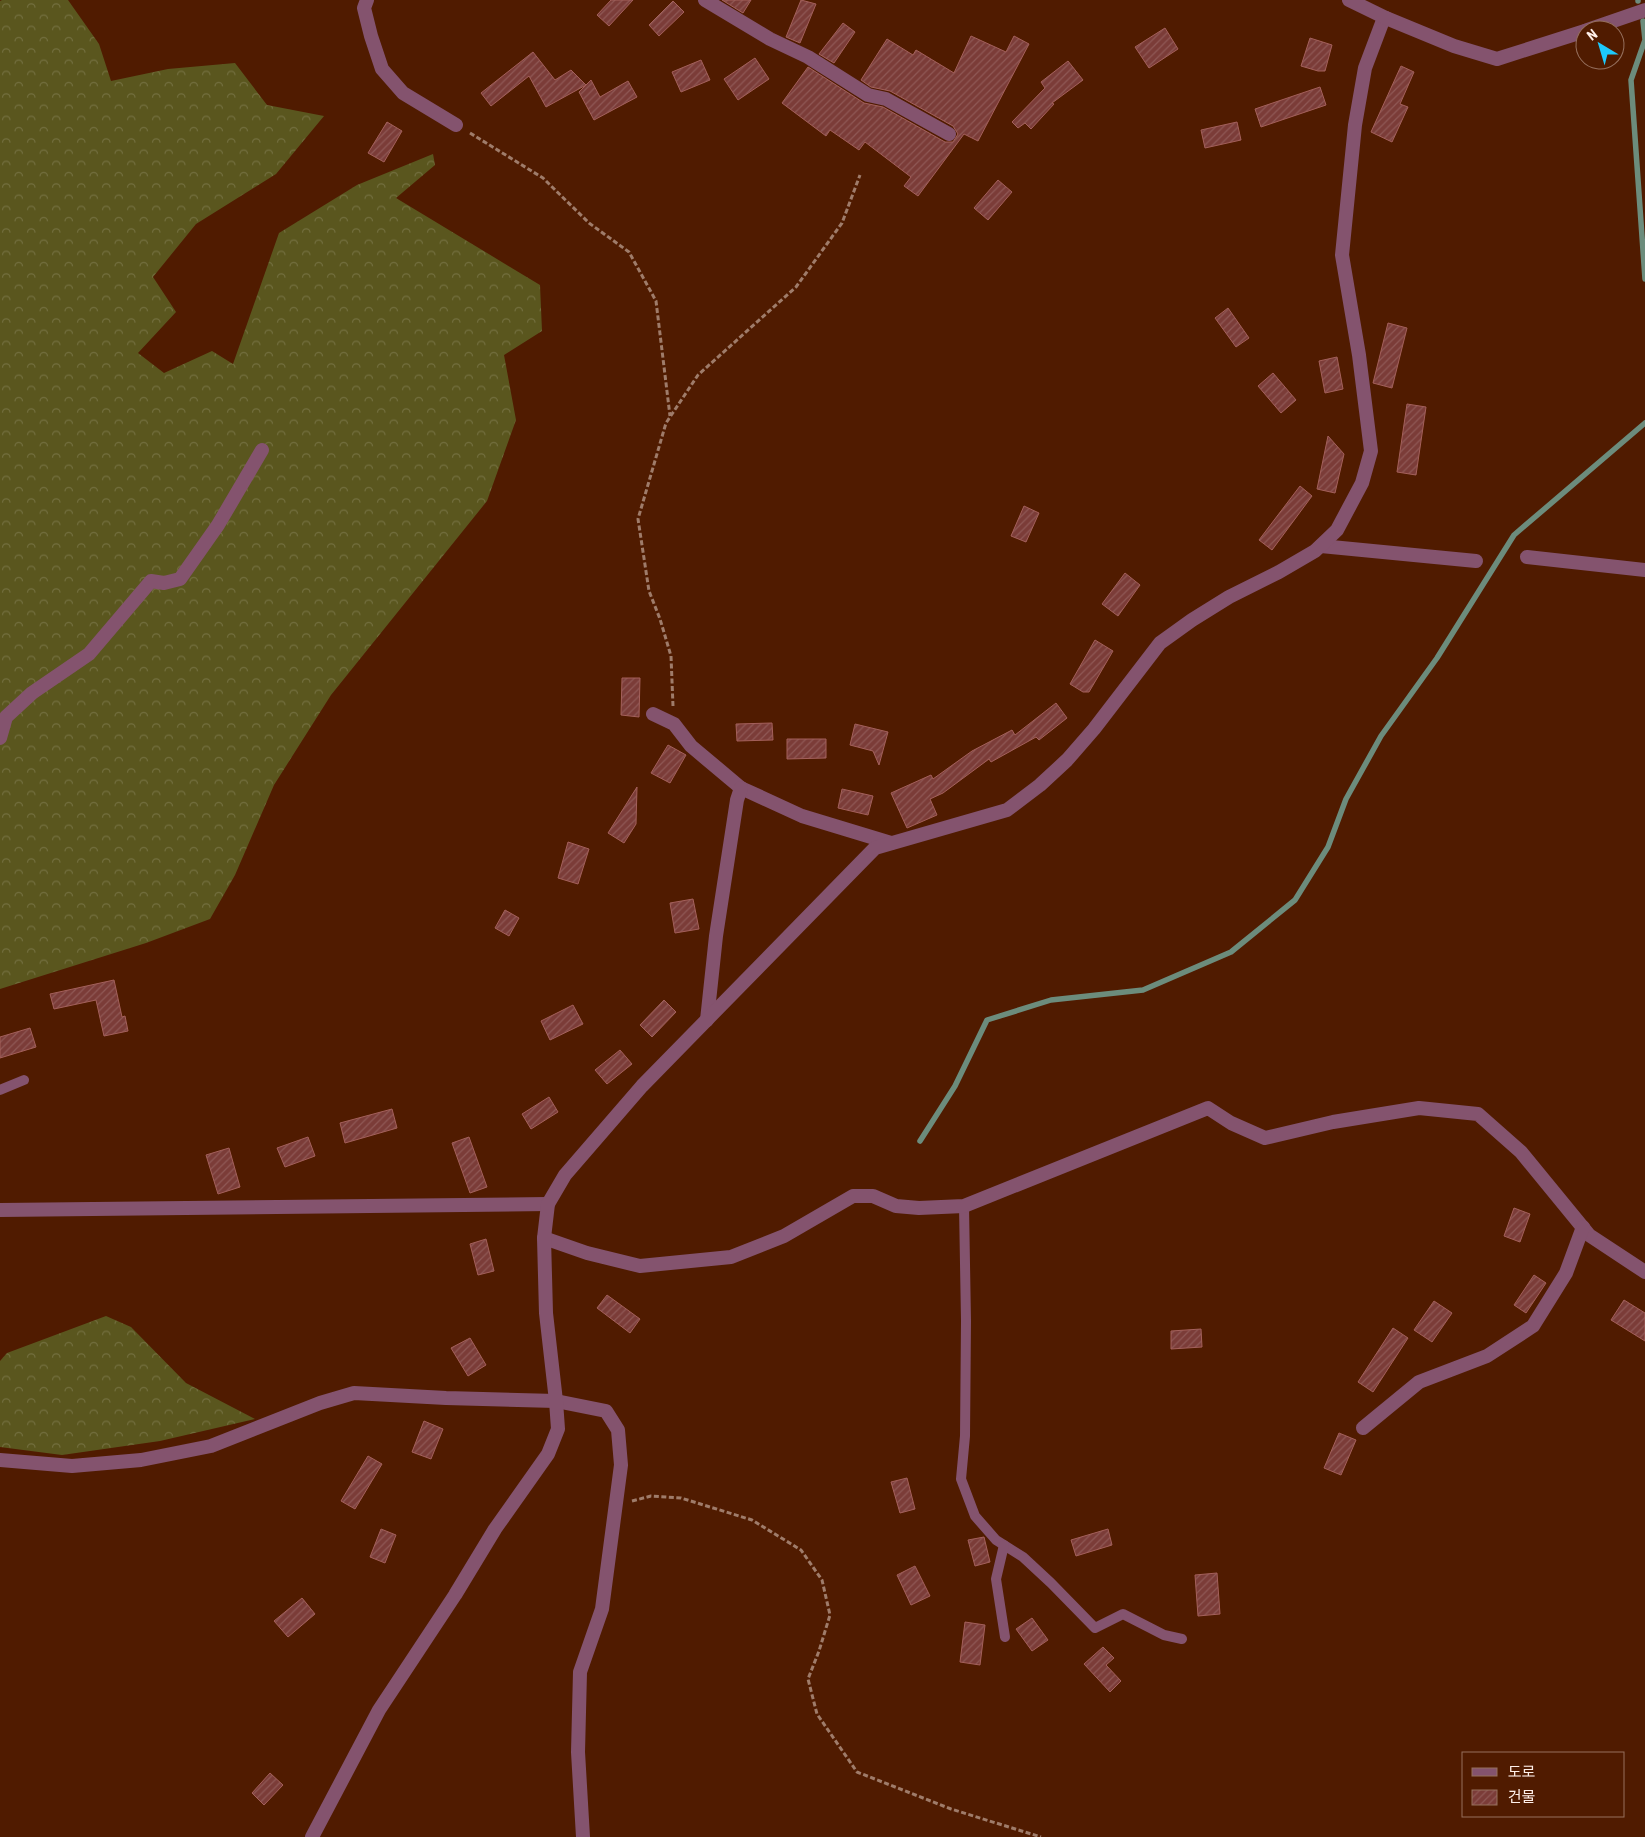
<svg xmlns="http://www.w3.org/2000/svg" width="1645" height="1837" font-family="'Roboto Condensed','Noto Sans KR',sans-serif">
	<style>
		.forest { fill: url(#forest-crowns) }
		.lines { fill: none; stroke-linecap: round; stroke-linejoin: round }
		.stream { stroke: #6c8c7c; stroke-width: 5.5 }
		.building { fill: url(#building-hatch); stroke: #a4605b }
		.path { stroke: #9f7c6a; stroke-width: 3; stroke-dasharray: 5 2.5; stroke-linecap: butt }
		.service { stroke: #84536e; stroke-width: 10 }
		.minor { stroke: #84536e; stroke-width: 14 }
		.tertiary { stroke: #84536e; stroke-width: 14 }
	</style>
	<defs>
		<pattern id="forest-crowns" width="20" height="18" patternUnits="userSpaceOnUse" patternTransform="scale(1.25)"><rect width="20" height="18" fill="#5a561e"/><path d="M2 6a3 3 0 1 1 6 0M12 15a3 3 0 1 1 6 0" fill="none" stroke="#736f3f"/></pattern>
		<pattern id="building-hatch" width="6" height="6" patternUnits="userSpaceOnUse" patternTransform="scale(1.25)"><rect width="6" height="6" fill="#7b3c38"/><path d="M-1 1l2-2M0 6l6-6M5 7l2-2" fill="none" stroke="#8f5855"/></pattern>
	</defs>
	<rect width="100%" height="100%" fill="#501b00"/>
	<!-- forest -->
	<g class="forest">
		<path d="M2 0H68L99 44 111 81 168 69 235 63 267 105 324 116 276 174 196 224 153 277 176 312 138 353 164 373 212 351 233 364 279 233 357 185 433 154 435 165 396 198 540 285 542 331 504 355 516 420 487 501 331 695 274 785 235 875 210 919 146 943 0 989V1Z"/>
		<path d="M106 1316 131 1327 186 1383 255 1419 160 1441 62 1455 0 1447V1361L7 1353Z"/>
	</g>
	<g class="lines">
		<!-- stream -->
		<g class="stream">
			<path d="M1638 0V1"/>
			<path d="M1643 21 1645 40 1631 80 1645 279"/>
			<path d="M920 1141 955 1086 987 1020 1051 1000 1143 990 1231 952 1295 900 1328 847 1346 799 1381 736 1437 658 1514 535 1645 423"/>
		</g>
	</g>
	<!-- building -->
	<g class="building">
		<path d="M611 0H633L609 26 597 15Z"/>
		<path d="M722 0H751L743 13Z"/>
		<path d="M801 0 816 4 800 43 786 37Z"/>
		<path d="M673 1 684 12 659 36 649 25Z"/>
		<path d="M843 23 855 32 834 63 819 54Z"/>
		<path d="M1165 28 1178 49 1149 68 1135 47Z"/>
		<path d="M971 36 1006 52 1014 36 1029 44 978 141 964 134 918 196 904 186 911 177 865 142 859 150 830 130 826 136 782 103 808 67 864 103 883 107 945 142H953L958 134 953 126 890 91 871 87 861 80 887 39 913 55 916 50 954 73Z"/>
		<path d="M1310 38 1332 45 1325 71H1318L1301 66Z"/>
		<path d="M533 52 555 80 571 70 586 85 546 107 529 76 491 106 481 93Z"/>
		<path d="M755 58 769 79 738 100 724 79Z"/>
		<path d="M701 60 710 80 681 92 672 72Z"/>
		<path d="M1068 61 1083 80 1052 103 1054 104 1031 129 1025 123 1018 128 1012 122 1045 88 1041 82Z"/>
		<path d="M1401 66 1414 72 1400 104 1408 107 1392 142 1371 132Z"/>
		<path d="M591 80 600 97 628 81 637 97 594 120 579 92Z"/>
		<path d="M1320 87 1326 105 1261 127 1255 109Z"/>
		<path d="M387 122 402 131 384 162 368 153Z"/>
		<path d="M1237 122 1241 140 1205 148 1201 130Z"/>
		<path d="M998 180 1012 192 988 220 974 208Z"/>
		<path d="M1228 308 1249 338 1236 347 1215 318Z"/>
		<path d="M1388 323 1407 328 1392 388 1373 383Z"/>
		<path d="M1337 357 1343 389 1325 393 1319 361Z"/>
		<path d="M1273 373 1296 400 1281 413 1258 386Z"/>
		<path d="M1407 404 1426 407 1416 475 1397 472Z"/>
		<path d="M1328 436 1344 454 1335 493 1317 489Z"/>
		<path d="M1300 486 1312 496 1272 550 1259 540Z"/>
		<path d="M1024 506 1039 513 1026 542 1011 536Z"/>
		<path d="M1125 573 1140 585 1118 616 1102 604Z"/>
		<path d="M1095 640 1113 651 1089 692H1083L1070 684Z"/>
		<path d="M622 678H640L639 717 621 715Z"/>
		<path d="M1056 703 1067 718 1039 740 1036 737 991 762 989 759 943 793 930 799 937 815 907 828 891 793 931 775 933 779 972 751 1012 730 1015 735Z"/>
		<path d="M772 723 773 740 737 741 736 724Z"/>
		<path d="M855 724 888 732 879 765 873 751 850 745Z"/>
		<path d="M787 739H826V758L787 759Z"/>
		<path d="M668 745 686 755 670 783 651 773Z"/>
		<path d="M637 787 636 824 624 843 608 833Z"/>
		<path d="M842 789 873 796 868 815 838 808Z"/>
		<path d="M568 842 589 849 578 884 558 878Z"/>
		<path d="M693 899 699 929 675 933 670 903Z"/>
		<path d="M505 910 519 918 509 936 495 928Z"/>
		<path d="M114 980 122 1017 125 1016 128 1031 104 1036 96 1000 54 1009 50 994Z"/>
		<path d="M664 1000 676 1012 652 1037 640 1025Z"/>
		<path d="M573 1005 583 1024 550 1040 541 1021Z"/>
		<path d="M30 1028 36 1047 0 1058V1037Z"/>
		<path d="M620 1050 632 1064 607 1084 595 1070Z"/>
		<path d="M549 1097 558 1112 531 1129 522 1114Z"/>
		<path d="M392 1109 397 1128 345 1143 340 1123Z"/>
		<path d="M308 1137 315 1156 285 1167 277 1148Z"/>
		<path d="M469 1137 487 1187 470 1193 452 1143Z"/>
		<path d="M229 1148 240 1187 218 1194 206 1155Z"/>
		<path d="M1514 1208 1530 1214 1520 1242 1504 1236Z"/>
		<path d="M486 1239 494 1271 478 1275 470 1244Z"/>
		<path d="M1534 1275 1546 1283 1526 1313 1514 1305Z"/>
		<path d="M607 1295 640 1319 630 1333 597 1308Z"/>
		<path d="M1624 1300 1645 1313V1341L1611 1320Z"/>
		<path d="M1434 1301 1452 1313 1432 1342 1414 1330Z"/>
		<path d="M1393 1328 1408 1338 1373 1392 1358 1382Z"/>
		<path d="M1201 1329 1202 1347 1171 1349V1331Z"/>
		<path d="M470 1338 486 1365 468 1376 451 1348Z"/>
		<path d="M424 1421 443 1429 431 1459 412 1452Z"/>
		<path d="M1339 1433 1356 1440 1341 1475 1324 1468Z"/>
		<path d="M368 1456 382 1464 355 1509 341 1501Z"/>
		<path d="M907 1478 915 1509 900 1513 891 1482Z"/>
		<path d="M381 1529 396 1535 385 1563 370 1557Z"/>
		<path d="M1108 1529 1112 1545 1076 1556 1071 1540Z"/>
		<path d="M984 1537 990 1562 975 1566 968 1540Z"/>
		<path d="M915 1566 930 1596 911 1605 897 1575Z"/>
		<path d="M1217 1573 1220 1614 1198 1616 1195 1575Z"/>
		<path d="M302 1598 315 1614 288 1637 274 1621Z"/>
		<path d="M1032 1618 1048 1640 1032 1651 1016 1629Z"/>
		<path d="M965 1622 985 1625 980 1665 960 1662Z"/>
		<path d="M1103 1647 1114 1658 1106 1665 1121 1681 1110 1692 1084 1664Z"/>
		<path d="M270 1773 283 1785 264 1805 252 1793Z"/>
	</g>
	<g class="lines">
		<!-- path -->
		<g class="path">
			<path d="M470 133 543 178 589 223 629 252 656 301 670 416"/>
			<path d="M673 706 671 656 660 619 649 591 638 519 666 423 698 375 796 287 842 223 860 175"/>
			<path d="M632 1501 651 1496 681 1498 752 1520 801 1550 822 1580 830 1615 819 1651 808 1679 817 1714 857 1772 951 1809 1041 1837"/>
		</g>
		<!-- service -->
		<g class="service">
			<path d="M0 1090 24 1080"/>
			<path d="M964 1206 966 1321 965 1436 961 1479 975 1516 996 1540 1023 1557 1051 1583 1095 1628 1123 1614 1164 1635 1182 1639"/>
			<path d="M1004 1545 996 1579 1005 1637"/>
		</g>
		<!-- minor -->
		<g class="minor">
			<path d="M367 0 364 8 371 36 382 69 403 93 456 125"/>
			<path d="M705 0 770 39 808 57 868 95 886 99 949 134"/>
			<path d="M1321 546 1476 561"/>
			<path d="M1527 557 1645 570"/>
			<path d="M653 714 674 724 691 746 741 788 802 816 891 843"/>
			<path d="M0 738 6 717 32 693 89 654 151 581 164 583 180 579 218 525 262 450"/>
			<path d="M707 1020 716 936 737 800 741 788"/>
			<path d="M0 1210 548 1204"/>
			<path d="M544 1238 587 1253 640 1266 731 1257 784 1236 853 1196H873L896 1206 919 1208 964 1206 1208 1108 1231 1123 1265 1138 1333 1122 1419 1108 1478 1114 1521 1152 1589 1235 1645 1272"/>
			<path d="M1363 1428 1419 1382 1487 1356 1533 1326 1566 1273 1583 1227"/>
			<path d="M0 1460 72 1466 141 1460 211 1446 320 1403 354 1393 446 1398 556 1401 606 1411 618 1430 621 1465 602 1609 580 1672 578 1752 583 1837"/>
			<path d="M312 1837 379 1710 455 1595 495 1529 548 1454 558 1429 556 1401 546 1313 544 1238 548 1204 565 1175 642 1086 875 848 1007 810 1040 785 1067 760 1094 729 1160 643 1192 620 1229 597 1279 572 1315 551 1337 530 1362 483 1371 451 1359 355 1342 255 1355 125 1365 68 1382 23 1386 18"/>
		</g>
		<!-- tertiary -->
		<g class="tertiary">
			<path d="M1349 0 1386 18 1454 46 1497 59 1585 31"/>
			<path d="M1587 30 1645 10"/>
		</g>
	</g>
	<!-- legend -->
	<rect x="1462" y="1752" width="162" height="65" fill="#501b00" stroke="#96705d"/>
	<rect x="1472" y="1768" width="25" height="8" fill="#84536e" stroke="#96705d"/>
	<text x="1508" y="1777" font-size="15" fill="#feefe9">도로</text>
	<rect x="1472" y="1790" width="25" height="15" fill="url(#building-hatch)" stroke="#96705d"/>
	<text x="1508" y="1802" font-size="15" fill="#feefe9">건물</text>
	<!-- north arrow -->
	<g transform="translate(1600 45) rotate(322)"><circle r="24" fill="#501b00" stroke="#96705d"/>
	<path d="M0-4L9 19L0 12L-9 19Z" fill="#1dc9fc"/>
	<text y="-8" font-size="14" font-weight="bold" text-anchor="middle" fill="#feefe9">N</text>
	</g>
</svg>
